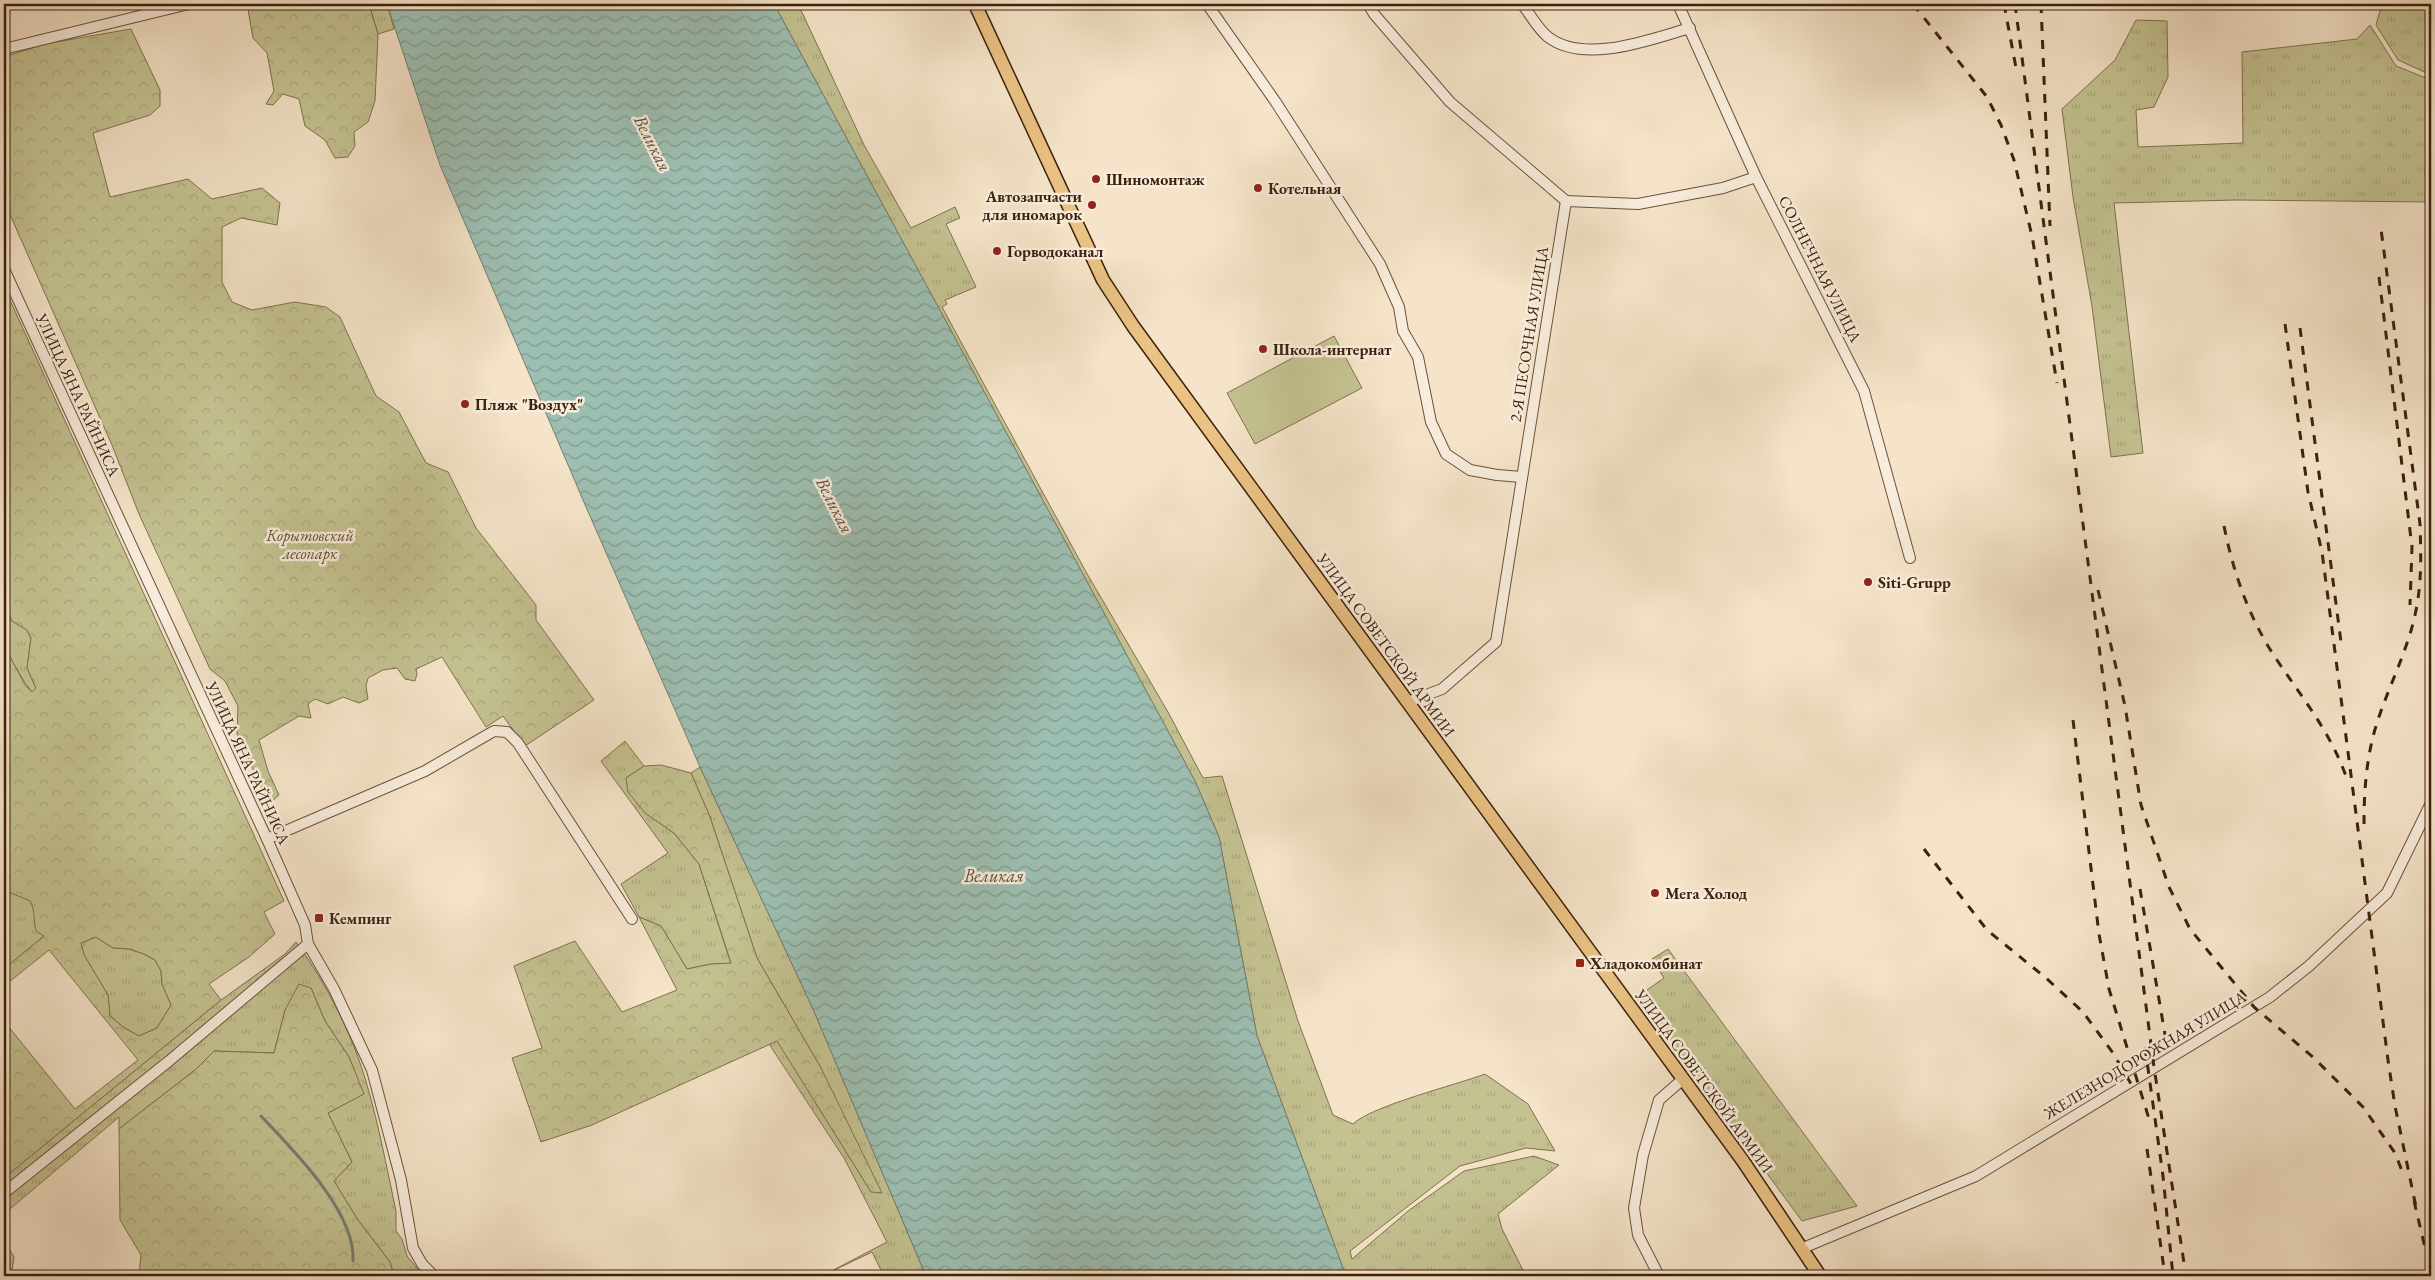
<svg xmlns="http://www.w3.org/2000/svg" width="2435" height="1280" font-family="'EB Garamond',serif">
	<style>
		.grass { fill: url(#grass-tufts); stroke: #81714e }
		.forest { fill: url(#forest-crowns); stroke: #81714e; fill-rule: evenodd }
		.garden { fill: #c4c291; stroke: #81714e }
		.water { fill: url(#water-waves); stroke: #777f70 }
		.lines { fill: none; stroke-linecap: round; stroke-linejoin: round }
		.stream { stroke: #777f70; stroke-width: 3 }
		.minor-casing { stroke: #6c513b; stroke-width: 12 }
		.major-casing { stroke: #3e200c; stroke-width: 15 }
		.minor { stroke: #f8eddc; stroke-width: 10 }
		.major { stroke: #eac284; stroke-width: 12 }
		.rail { stroke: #3e200c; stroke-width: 3; stroke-dasharray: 9 9; stroke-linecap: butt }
		.poi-dot { fill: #8f2418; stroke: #f8eddc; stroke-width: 2 }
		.labels { text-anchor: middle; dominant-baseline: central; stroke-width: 5; stroke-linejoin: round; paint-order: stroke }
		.poi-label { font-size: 16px; font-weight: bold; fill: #3e200c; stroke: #f8eddc; text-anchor: start }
		.street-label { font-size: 16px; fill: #3e200c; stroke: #f8eddc }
		.park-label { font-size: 16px; font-style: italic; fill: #60482d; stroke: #f8eddc }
		.water-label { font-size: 18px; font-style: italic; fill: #5a503e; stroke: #f8eddc }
	</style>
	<defs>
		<pattern id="grass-tufts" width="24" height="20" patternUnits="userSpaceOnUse" patternTransform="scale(1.25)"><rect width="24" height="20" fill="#c4c291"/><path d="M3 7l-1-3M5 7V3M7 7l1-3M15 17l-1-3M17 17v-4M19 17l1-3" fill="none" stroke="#a9a67c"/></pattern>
		<pattern id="forest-crowns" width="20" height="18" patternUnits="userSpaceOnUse" patternTransform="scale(1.25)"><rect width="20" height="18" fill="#c4c291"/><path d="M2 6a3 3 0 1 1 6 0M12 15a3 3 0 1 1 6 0" fill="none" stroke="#a9a67c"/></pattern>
		<pattern id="water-waves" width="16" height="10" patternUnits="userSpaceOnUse" patternTransform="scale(1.25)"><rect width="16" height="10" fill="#9dbfb2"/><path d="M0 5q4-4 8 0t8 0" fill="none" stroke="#819b8f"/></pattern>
	</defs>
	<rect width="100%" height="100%" fill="#f5e4c9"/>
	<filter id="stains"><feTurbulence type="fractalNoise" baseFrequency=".004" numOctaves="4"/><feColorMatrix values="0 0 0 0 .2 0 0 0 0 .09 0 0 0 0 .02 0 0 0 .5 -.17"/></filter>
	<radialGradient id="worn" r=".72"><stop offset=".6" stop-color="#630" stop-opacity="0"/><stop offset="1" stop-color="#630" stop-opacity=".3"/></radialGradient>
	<!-- grass -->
	<g class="grass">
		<path d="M369 4H387L394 29 378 34Z"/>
		<path d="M774 4H798L864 145 911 228 955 207 960 218 946 224 976 287 945 300 947 304 942 307 1086 572 1168 712 1203 778 1222 776 1298 1021 1333 1115 1353 1124C1371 1106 1456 1085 1485 1074L1528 1104 1555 1151 1526 1148 1460 1166 1350 1251 1352 1259 1408 1211 1464 1171 1534 1156 1559 1165 1498 1214 1502 1229 1526 1276H1346L1257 1036 1219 837 1195 781Z"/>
		<path d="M2382 4H2431V75L2398 60 2376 25Z"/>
		<path d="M2136 20 2167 21 2168 77 2154 107 2136 110 2138 147 2243 143 2242 52 2357 39 2370 25 2396 66 2431 80V202L2236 200 2114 203 2143 453 2111 457 2092 306 2073 197 2062 109 2115 60Z"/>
		<path d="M4 603 12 621 27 630 31 638 27 668 36 688 32 692C25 684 8 656 5 645 2 632 4 616 4 603Z"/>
		<path d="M625 741 644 766 626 778 645 813 674 833 699 864 731 964H711L687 969 661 926 639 917 621 884 668 853 601 761Z"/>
		<path d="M700 767 813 1009 926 1276H884L872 1252 822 1276 887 1242 844 1158 769 1044 777 1040 871 1192 821 1068 757 958 710 817 691 773Z"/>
		<path d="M4 890 30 900 36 912 34 923 44 936 4 969Z"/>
		<path d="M96 937 113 948 129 949 144 954 155 960 161 971 162 984 171 1005 157 1028 139 1036 123 1027 110 1016 108 995 84 955 81 943Z"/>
		<path d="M296 942C326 983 353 1035 367 1085 379 1126 387 1169 396 1211V1231L402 1239 407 1256 423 1276H394L390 1262 358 1220 334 1181 352 1162 328 1113 363 1094 349 1057 325 1021 311 988 285 1010 274 1053 214 1051 195 1070 119 1129V1117L4 1214V1178L221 1000 285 954Z"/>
		<path d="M1668 949 1857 1206 1802 1221 1637 997 1664 978 1652 959Z"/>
	</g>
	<!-- forest -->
	<g class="forest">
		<path d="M247 4H369L378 34 375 101 368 122 354 132 355 146 348 157 335 158 325 140 305 126 299 99 283 94 273 105 266 104 274 91 267 53 253 38Z"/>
		<path d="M131 29 160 90V106L150 115 93 133 110 197 188 179 212 199 262 188 280 203 277 225 241 218 222 227V282L232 302 252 310 295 302 326 307 340 317 376 396 399 412 426 463 448 472 476 528 536 605V620L594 700 525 746 503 716 486 727 442 657 416 669 417 674 415 681 405 679 397 668 383 670 368 678 366 686 368 699 359 703 343 697 328 704 315 699 308 704 311 718 299 716 259 740 268 771 279 795 269 804 237 734 238 706 225 681 210 669 139 514 112 445 4 201V57L44 44Z"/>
		<path d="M4 287 284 901 264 912 275 934 249 957 209 984 221 1000 4 1178V1021L75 1109 138 1060 49 950 4 986V969L44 936 36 931C33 920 36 912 30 901L4 890V629L7 651 25 685 32 692 36 688 27 668 31 638 27 630 12 621 4 603ZM96 937 113 948 129 949 144 954 155 960 161 971 162 984 171 1005 157 1028 139 1036 123 1027 110 1016 108 995 84 955 81 943Z"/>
		<path d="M661 765 691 773 710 817 757 958 821 1068 882 1193 871 1192 777 1041 592 1125 541 1142 512 1058 542 1048 514 966 575 941 622 1012 677 990 639 917 661 926 687 969 711 964 731 963 699 864 674 833 645 813 628 792 626 778 644 766Z"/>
		<path d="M299 984 311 988 325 1021 349 1057 364 1094 328 1113 352 1162 334 1181 358 1220 390 1262 394 1276H135L139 1275 141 1255 120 1220 119 1129 195 1070 214 1051 274 1053 285 1010Z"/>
		<path d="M4 1240 14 1257 11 1276H4Z"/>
	</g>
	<!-- garden -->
	<path class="garden" d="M1334 336 1362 388 1255 444 1227 393Z"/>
	<!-- water -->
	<path class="water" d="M387 4H774L1195 781 1219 837 1257 1036 1346 1276H926L813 1009 700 767 586 507 440 165Z"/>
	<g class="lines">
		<!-- stream -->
		<path class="stream" d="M261 1116C293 1150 356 1212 353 1261"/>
		<defs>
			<g id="minor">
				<path d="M1207 4 1275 101 1380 264 1399 307 1403 331 1418 357 1431 422 1446 454 1470 470 1497 475 1522 477"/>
				<path d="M1368 4 1374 14 1450 102 1566 201"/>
				<path d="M1522 4C1530 14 1538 29 1548 37 1585 65 1651 39 1690 28"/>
				<path d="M1678 4 1756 177 1864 391 1910 558"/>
				<path d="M4 49 189 4"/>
				<path d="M1566 201 1638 204 1723 188 1756 177"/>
				<path d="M4 269 267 839 305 925 308 944 334 989 372 1070 401 1180 413 1248 422 1264 434 1276"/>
				<path d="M1408 702 1442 689 1496 642 1566 201"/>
				<path d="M267 839 425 771 494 731 507 732 518 743 632 919"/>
				<path d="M4 1193 169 1061 308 944"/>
				<path d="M1803 1248 1976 1176 2270 997 2309 966 2387 893 2431 803"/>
				<path d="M1659 1276 1638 1235 1634 1208 1643 1155 1659 1100 1683 1079"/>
			</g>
			<path id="major" d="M975 4 1103 280 1133 326 1743 1161 1820 1276"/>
		</defs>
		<!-- minor casing -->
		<use href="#minor" class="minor-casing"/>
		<!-- major casing -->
		<use href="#major" class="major-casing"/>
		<!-- minor -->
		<use href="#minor" class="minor"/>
		<!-- major -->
		<use href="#major" class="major"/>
		<!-- rail -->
		<g class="rail">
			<path d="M1913 4 1987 97 2001 125 2014 160 2032 236 2057 383"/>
			<path d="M2004 4 2017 73"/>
			<path d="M2015 4 2154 1067 2186 1276"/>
			<path d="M2041 4 2050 226"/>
			<path d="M2379 277 2412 547 2410 605"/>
			<path d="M2285 324 2308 492 2322 552 2388 1060 2395 1106 2416 1207"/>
			<path d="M2300 328 2341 642"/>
			<path d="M2224 526C2233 571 2248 615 2273 654 2301 697 2331 731 2348 782"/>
			<path d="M2098 590 2125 706 2141 805 2169 887 2190 929 2254 1007 2314 1058 2363 1107 2395 1153 2404 1176"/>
			<path d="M2073 720 2099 934 2109 989 2150 1122"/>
			<path d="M2364 824C2364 793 2366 763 2374 733 2385 693 2406 656 2415 615 2422 584 2421 555 2420 524L2381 229"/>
			<path d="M1924 849 1987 930 2046 978 2083 1012 2113 1053 2134 1089"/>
			<path d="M2140 889 2167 1046"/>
			<path d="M2145 1047 2163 1176 2173 1276"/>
			<path d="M2147 1149 2165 1276"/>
			<path d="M2414 1201 2431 1273"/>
		</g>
	</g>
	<!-- markers -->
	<g class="poi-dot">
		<circle cx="1096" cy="179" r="5"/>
		<circle cx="1258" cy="188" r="5"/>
		<circle cx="1092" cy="205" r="5"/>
		<circle cx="997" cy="251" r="5"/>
		<circle cx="1263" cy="349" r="5"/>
		<circle cx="465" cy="404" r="5"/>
		<circle cx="1868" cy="582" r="5"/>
		<circle cx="1655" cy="893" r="5"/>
		<rect x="314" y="913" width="10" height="10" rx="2.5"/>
		<rect x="1575" y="958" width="10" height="10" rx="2.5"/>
	</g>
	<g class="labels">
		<!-- poi labels -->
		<g class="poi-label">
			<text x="1106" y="179">Шиномонтаж</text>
			<text x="1268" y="188">Котельная</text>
			<text x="1082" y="196" text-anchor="end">Автозапчасти<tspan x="1082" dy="18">для иномарок</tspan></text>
			<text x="1007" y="251">Горводоканал</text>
			<text x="1273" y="349">Школа-интернат</text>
			<text x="475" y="404">Пляж "Воздух"</text>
			<text x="1878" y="582">Siti-Grupp</text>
			<text x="1665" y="893">Мега Холод</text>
			<text x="329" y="918">Кемпинг</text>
			<text x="1590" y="963">Хладокомбинат</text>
		</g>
		<!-- street labels -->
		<g class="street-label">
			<text transform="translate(1820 269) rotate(63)">СОЛНЕЧНАЯ УЛИЦА</text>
			<text transform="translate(1529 334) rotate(-81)">2-Я ПЕСОЧНАЯ УЛИЦА</text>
			<text transform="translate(78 395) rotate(65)">УЛИЦА ЯНА РАЙНИСА</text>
			<text transform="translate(1386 645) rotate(54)">УЛИЦА СОВЕТСКОЙ АРМИИ</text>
			<text transform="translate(248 763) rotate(65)">УЛИЦА ЯНА РАЙНИСА</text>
			<text transform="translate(2145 1055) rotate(-31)">ЖЕЛЕЗНОДОРОЖНАЯ УЛИЦА</text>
			<text transform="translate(1704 1081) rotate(54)">УЛИЦА СОВЕТСКОЙ АРМИИ</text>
		</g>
		<!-- park labels -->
		<g class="park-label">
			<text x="310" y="535">Корытовский<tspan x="310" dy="18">лесопарк</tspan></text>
		</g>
		<!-- water labels -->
		<g class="water-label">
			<text transform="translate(653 143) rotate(63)">Великая</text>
			<text transform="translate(835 505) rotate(63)">Великая</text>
			<text x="994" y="875">Великая</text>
		</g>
	</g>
	<!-- margin -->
	<rect width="2435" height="1280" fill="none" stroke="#f5e4c9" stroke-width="20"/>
	<rect x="5" y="5" width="2425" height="1270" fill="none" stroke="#3e200c" stroke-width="2.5"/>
	<rect x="10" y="10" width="2415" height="1260" fill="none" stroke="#3e200c"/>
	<rect width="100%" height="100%" filter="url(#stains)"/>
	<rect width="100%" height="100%" fill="url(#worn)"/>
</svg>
